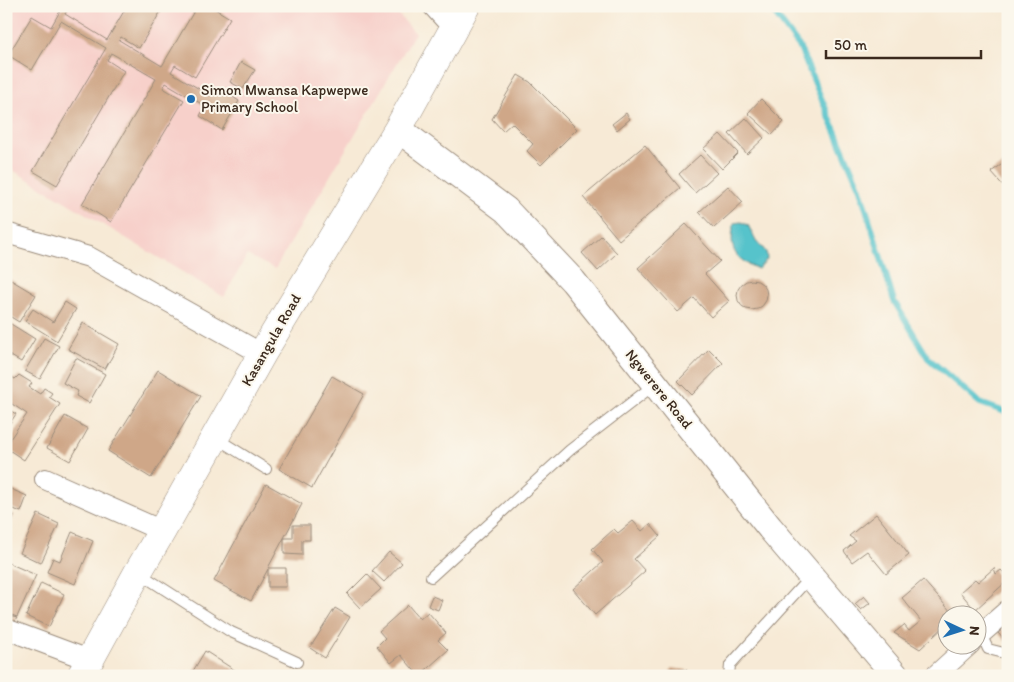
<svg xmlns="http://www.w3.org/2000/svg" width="1014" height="682" font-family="Itim,sans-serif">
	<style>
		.built { fill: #f7d0ca }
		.water { fill: #56c3cb; stroke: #487674 }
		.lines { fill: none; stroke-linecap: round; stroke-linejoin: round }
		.stream { stroke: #56c3cb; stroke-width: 6 }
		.building { fill: #cfa788 }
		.service-casing { stroke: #998a7a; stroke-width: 12 }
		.minor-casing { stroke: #998a7a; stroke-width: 22 }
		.tertiary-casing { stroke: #998a7a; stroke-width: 28 }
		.secondary-casing { stroke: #998a7a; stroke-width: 29 }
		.service { stroke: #fff; stroke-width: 10 }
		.minor { stroke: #fff; stroke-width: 20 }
		.tertiary { stroke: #fff; stroke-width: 26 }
		.secondary { stroke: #fff; stroke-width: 28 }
		.poi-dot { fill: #1f6fb2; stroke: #fbf7ec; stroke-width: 2 }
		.labels { text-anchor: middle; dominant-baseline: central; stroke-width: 4; stroke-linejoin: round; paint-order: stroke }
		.poi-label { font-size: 15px; fill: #3b2a1e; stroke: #fbf7ec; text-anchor: start }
		.street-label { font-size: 15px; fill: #3b2a1e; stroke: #fbf7ec }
	</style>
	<rect width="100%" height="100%" fill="#fbf7ec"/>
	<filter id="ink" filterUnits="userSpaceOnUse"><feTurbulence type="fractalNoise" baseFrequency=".02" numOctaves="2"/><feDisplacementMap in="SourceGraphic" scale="10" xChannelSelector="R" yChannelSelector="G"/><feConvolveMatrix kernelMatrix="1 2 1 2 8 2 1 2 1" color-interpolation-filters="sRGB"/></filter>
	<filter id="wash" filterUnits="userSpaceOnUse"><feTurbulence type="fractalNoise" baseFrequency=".0096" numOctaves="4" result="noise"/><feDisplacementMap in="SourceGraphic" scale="20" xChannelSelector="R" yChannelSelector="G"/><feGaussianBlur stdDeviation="1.12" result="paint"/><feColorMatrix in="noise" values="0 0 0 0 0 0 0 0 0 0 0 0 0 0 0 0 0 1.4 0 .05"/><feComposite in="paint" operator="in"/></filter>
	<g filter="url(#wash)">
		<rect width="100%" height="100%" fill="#f7ead6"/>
		<!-- built -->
		<path class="built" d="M8 6H391L415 33 275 269 247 255 224 297 6 166V9Z"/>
		<!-- water -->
		<path class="water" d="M741 222 748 225 755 239 766 252 767 259 758 269C733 258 729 249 734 223Z"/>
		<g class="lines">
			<!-- stream -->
			<path class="stream" d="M769 6 799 46 860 189 894 301 928 358 980 403 1008 413"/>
		</g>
		<g id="blocks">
			<!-- building -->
			<g class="building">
				<path d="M63 6H69L65 14 107 40 127 6H164L139 48 121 37 119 40 162 66 197 6H210L230 18 195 77 175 65 171 72 211 96 215 90 219 95 222 90 239 101 222 130 200 116 205 106 166 83 163 88 184 100 111 222 82 204 156 79 111 53 107 60 124 71 57 185 33 171 106 48 61 21 32 70 8 55 32 16 51 27Z"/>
				<path d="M241 62 255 70 243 89 230 82Z"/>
				<path d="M518 75 530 82 577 129 541 165 527 151 533 144 512 123 503 131 492 119Z"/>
				<path d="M761 99 784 122 772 135 748 113Z"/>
				<path d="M626 113 630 119 617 130 612 124Z"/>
				<path d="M746 118 764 138 747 154 729 134Z"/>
				<path d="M720 134 738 153 722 169 703 149Z"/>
				<path d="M645 145 680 188 619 240 583 197Z"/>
				<path d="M700 155 717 173 695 193 679 174Z"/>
				<path d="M1008 160V191L991 172Z"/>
				<path d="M728 186 743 202 714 228 699 212Z"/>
				<path d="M686 224 720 261 705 274 729 301 711 317 694 298 678 312 638 268Z"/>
				<path d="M601 236 617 253 598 271 582 253Z"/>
				<path d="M6 277 36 295 19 322 6 314Z"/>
				<circle cx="752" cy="295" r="15"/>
				<path d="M65 302 76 309 57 341 25 321 33 309 53 322Z"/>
				<path d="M6 321 35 339 21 362 6 353Z"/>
				<path d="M83 323 119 344 105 369 68 349Z"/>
				<path d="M44 338 59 346 40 379 25 371Z"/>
				<path d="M709 349 723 363 692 395 678 381Z"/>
				<path d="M76 358 105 374 89 403 76 396 78 391 63 383Z"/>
				<path d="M158 370 201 396 151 478 108 451Z"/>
				<path d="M6 374 15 379 19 375 32 383 29 387 40 394 44 388 52 393 49 397 60 404 24 460 6 448V445L27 414 6 400Z"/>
				<path d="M332 376 364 394 312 488 279 469Z"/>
				<path d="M6 408 16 414 6 429Z"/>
				<path d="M65 416 88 429 70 461 47 448Z"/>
				<path d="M266 484 302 504 268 568H286V587H268V569L251 601 214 581Z"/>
				<path d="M6 487 27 496 21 512 6 506Z"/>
				<path d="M6 512 14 515 6 534Z"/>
				<path d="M38 514 59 524 41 563 20 553Z"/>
				<path d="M876 514 909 555 886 574 867 551 852 562 844 551 856 541 849 536Z"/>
				<path d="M633 521 642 531 650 524 660 536 634 559 645 571 595 615 573 589 603 562 592 549 614 529 618 533Z"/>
				<path d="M293 525H310V540H302V555L284 554V538H293Z"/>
				<path d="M72 532 93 541 75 584 47 572 53 558 60 561Z"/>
				<path d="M389 552 402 563 384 582 372 571Z"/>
				<path d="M6 562 36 575 17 617 6 613Z"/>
				<path d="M994 568 996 574 1001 570 1008 577V580L975 610 960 592 975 579 978 582Z"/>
				<path d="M367 574 381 589 360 608 347 594Z"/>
				<path d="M923 580 953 614H946V625L920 649 894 633 904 625 909 631 921 621 902 598Z"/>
				<path d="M41 583 64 594 49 627 26 616Z"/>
				<path d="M432 596 442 600 438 610 428 606Z"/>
				<path d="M864 596 870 603 861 610 855 604Z"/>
				<path d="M408 605 420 619 428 612 446 633 438 640 448 650 419 676 401 655 391 663 377 646 385 638 379 631Z"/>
				<path d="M335 608 350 617 325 658 310 648Z"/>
				<path d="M6 615 17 618 11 627 6 625Z"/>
				<path d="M1008 625V644L998 633Z"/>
				<path d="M205 651 236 671 233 676H190Z"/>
				<path d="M671 668 687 670 686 676H670Z"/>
			</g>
		</g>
	</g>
	<g filter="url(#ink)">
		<use href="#blocks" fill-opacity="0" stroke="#998a7a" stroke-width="1"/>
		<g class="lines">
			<defs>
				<g id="service">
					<path d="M216 438 266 469"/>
					<path d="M139 573 231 632 297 662"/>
					<path d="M431 577 570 450 654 385"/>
					<path d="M981 634 988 649 1008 654"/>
					<path d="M729 676 730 665 810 577"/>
				</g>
				<g id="minor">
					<path d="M433 6 454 29"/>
					<path d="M6 233 89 257 262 354"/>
					<path d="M45 479 162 531"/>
					<path d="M6 629 89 660"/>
					<path d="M976 638 1008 610"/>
					<path d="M935 676 970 644"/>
				</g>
				<path id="tertiary" d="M398 129 506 210 573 281 770 528 896 676"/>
				<path id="secondary" d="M81 676 138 572 162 531 262 354 398 129 466 6"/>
			</defs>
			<!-- service casing -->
			<use href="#service" class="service-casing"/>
			<!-- minor casing -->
			<use href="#minor" class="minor-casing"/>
			<!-- tertiary casing -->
			<use href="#tertiary" class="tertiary-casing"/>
			<!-- secondary casing -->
			<use href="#secondary" class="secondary-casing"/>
			<!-- service -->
			<use href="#service" class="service"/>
			<!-- minor -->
			<use href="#minor" class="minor"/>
			<!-- tertiary -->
			<use href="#tertiary" class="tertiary"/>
			<!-- secondary -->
			<use href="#secondary" class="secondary"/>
		</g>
	</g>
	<!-- markers -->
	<circle class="poi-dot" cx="191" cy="99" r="5"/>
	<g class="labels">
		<!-- poi labels -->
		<g class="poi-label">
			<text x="201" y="90">Simon Mwansa Kapwepwe<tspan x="201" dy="17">Primary School</tspan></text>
		</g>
		<!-- street labels -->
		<g class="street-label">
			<text transform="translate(271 340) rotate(-60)">Kasangula Road</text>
			<text transform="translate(659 389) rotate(51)">Ngwerere Road</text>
		</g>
	</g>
	<!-- margin -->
	<rect width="1014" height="682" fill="none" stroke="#fbf7ec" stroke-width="25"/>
	<!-- north arrow -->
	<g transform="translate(962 630) rotate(94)"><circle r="24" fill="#fbf7ec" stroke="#aea59a"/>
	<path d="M0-4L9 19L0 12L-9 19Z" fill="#1f6fb2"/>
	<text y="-8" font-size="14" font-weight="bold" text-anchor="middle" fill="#3b2a1e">N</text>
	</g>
	<!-- scale -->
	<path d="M826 50v8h155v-8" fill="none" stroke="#3b2a1e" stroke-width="2.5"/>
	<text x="834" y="50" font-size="15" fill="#3b2a1e" stroke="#fbf7ec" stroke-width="4" paint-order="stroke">50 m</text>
</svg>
